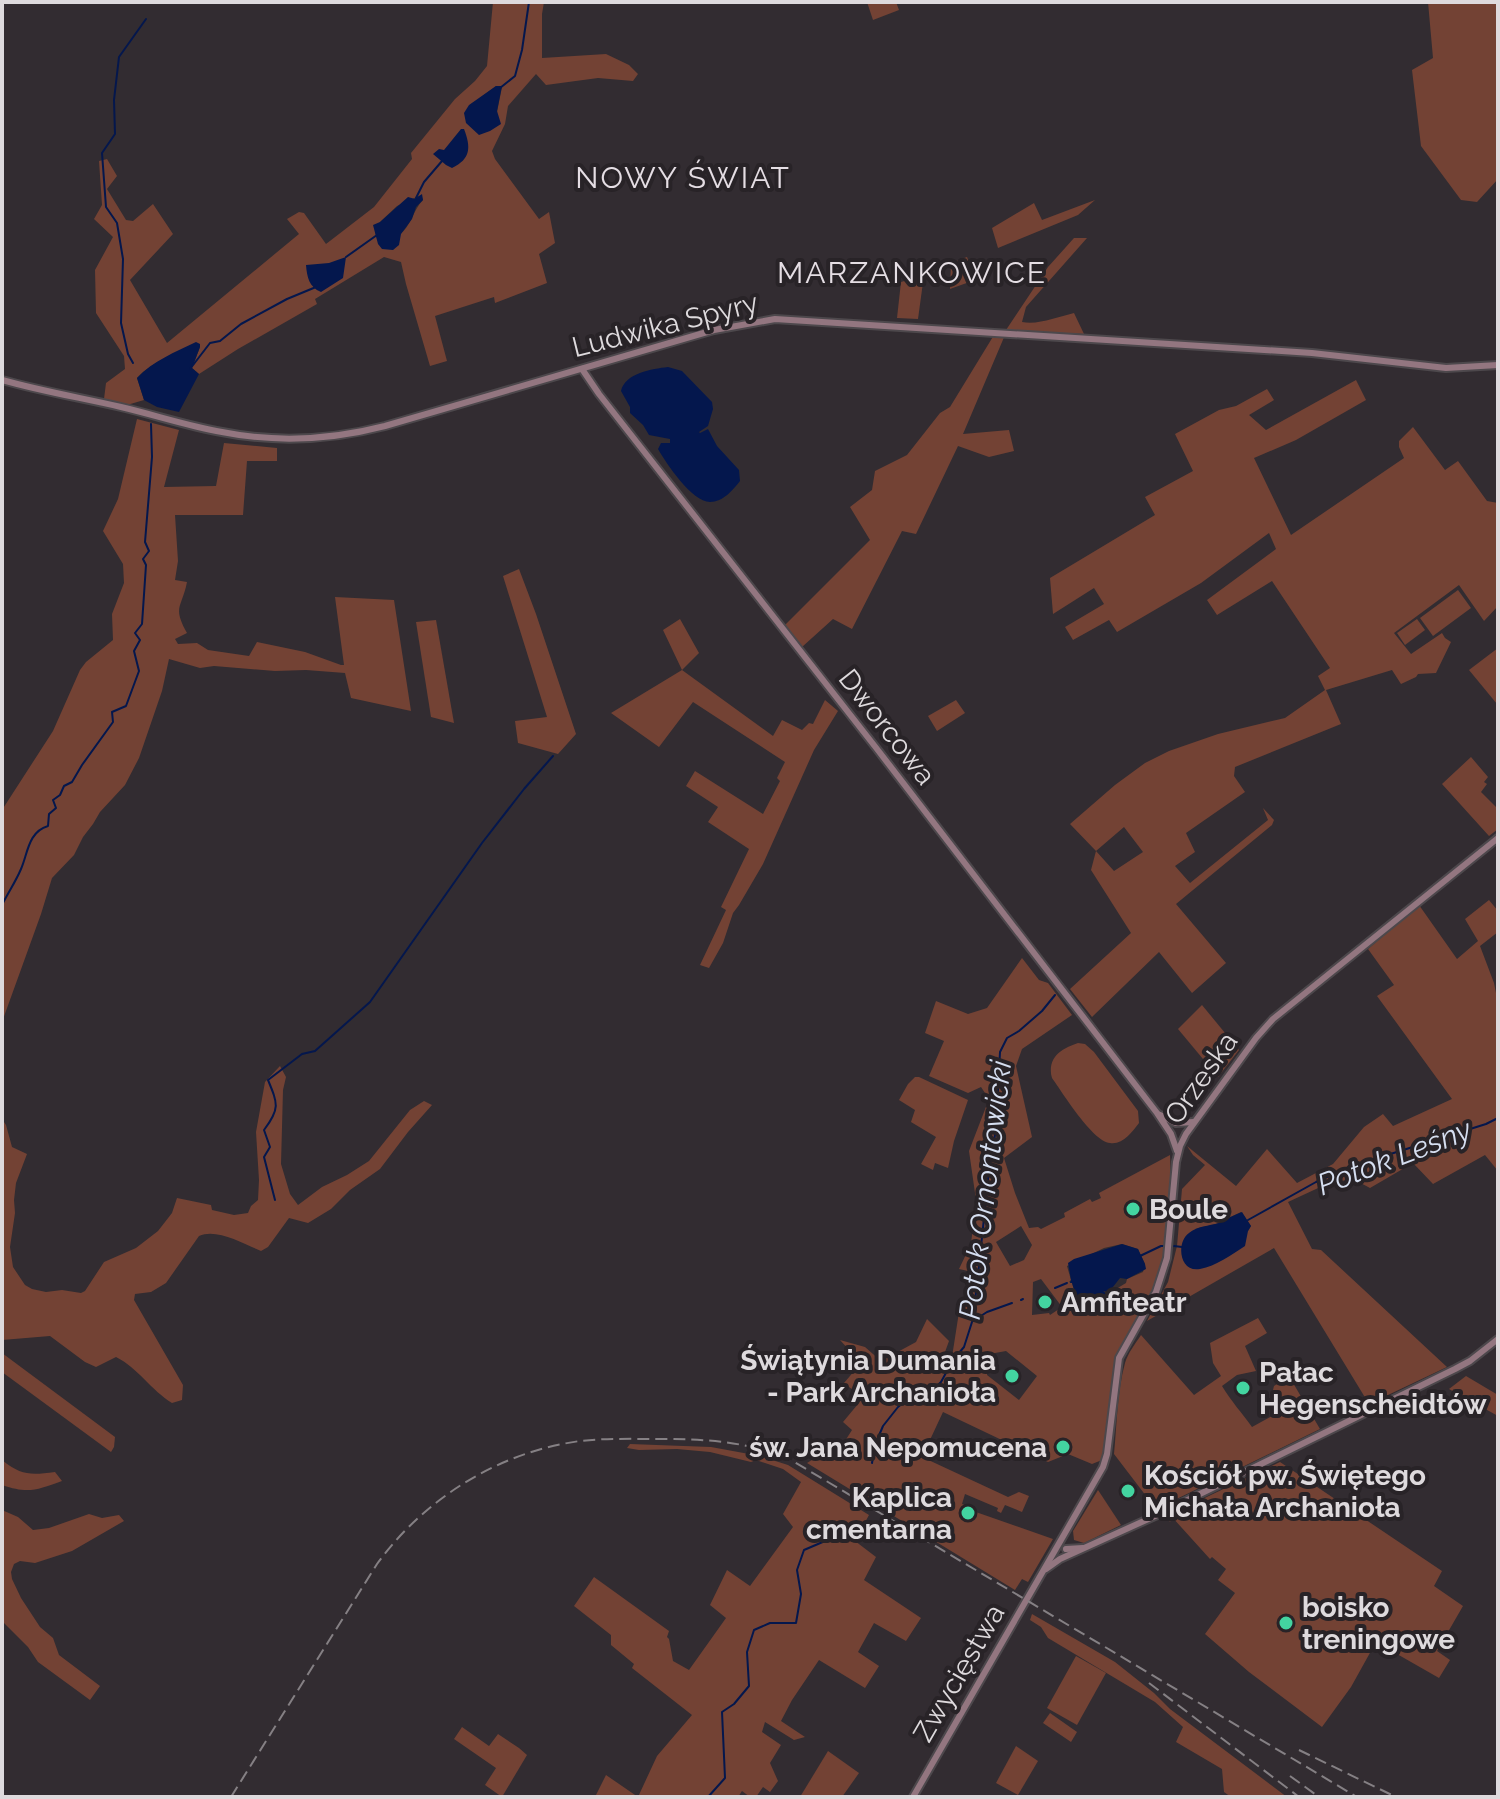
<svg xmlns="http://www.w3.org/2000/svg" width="1500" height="1799" font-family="Raleway,sans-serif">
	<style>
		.green { fill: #734234; fill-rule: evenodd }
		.water { fill: #04174d }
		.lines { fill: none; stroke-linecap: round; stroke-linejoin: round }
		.stream { stroke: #04174d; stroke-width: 2 }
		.secondary-casing { stroke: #4d484c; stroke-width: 10 }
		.secondary { stroke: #937680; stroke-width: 6 }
		.rail { stroke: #858084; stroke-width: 2; stroke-dasharray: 12 6; stroke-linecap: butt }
		.poi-dot { fill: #43d4a0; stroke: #282327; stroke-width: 3 }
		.labels { text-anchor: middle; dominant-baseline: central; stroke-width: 8; stroke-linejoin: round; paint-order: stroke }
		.street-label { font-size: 28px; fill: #dedadd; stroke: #282327 }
		.poi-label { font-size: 28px; font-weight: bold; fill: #dedadd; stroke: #282327; text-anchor: start }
		.neighbourhood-label { font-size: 30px; letter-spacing: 2px; fill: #e5dee4; stroke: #282327 }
		.water-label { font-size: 30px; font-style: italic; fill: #d5def0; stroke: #282327 }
	</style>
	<rect width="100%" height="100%" fill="#322c31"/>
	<!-- green -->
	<g class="green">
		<path d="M493 2H544L542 14V58L606 54 629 65 638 74 633 81 598 78 546 85 536 74 508 106 505 124 492 151 495 159 539 219 549 212 555 243 539 254 547 283 495 303 494 297 435 316 447 361 430 366 406 284 401 262 384 257 315 299 317 304 238 349 199 374 192 368 200 347C177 355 153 360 137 378L144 400 127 405 104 399 106 383 125 369 124 356 96 313 95 270 113 237 94 219 102 205 99 161 107 159 117 176 107 189 126 220 133 221 153 204 173 234 130 280 167 343 299 234 287 219 299 212 304 213 326 244 374 207 412 159 411 153 455 99 475 81 487 66ZM496 86 502 87 497 112 480 98ZM421 195 423 200C413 210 411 227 399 235 393 239 385 241 379 244L375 232 380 222 397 206Z"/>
		<path d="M867 2H896L899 10 873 20Z"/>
		<path d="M1428 2H1498V179L1477 202 1461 200 1421 146 1412 70 1433 58Z"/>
		<path d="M1095 200 1078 215 998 248 992 228 1034 203 1042 220Z"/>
		<path d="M1074 238H1087L1026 307 1022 322C1039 325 1057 317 1074 313L1084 334 1006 330 1048 267Z"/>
		<path d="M967 257 975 280 950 289 951 263Z"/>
		<path d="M924 275 918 319 897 318 901 282Z"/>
		<path d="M994 335H1005L963 434 1009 430 1014 451 989 457 958 446 916 534 902 531 852 629 833 619 802 647 784 626 870 540 850 507 872 490 875 471 907 455 940 413 950 407Z"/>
		<path d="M1356 380 1366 400 1296 440 1254 458 1291 535 1404 458 1399 447V441L1413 427 1445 470 1458 461 1487 501 1498 503V606L1484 621 1459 585 1394 633 1411 654 1442 633 1445 638 1451 642 1436 673 1418 674 1416 677 1401 684 1392 670 1326 690 1341 724 1235 767 1234 776 1245 792 1186 833 1195 852 1175 866 1190 883 1268 820 1263 808 1274 820 1272 825 1176 904 1226 963 1192 993 1159 952 1092 1017 1070 989 1131 933 1091 870 1096 851 1070 824 1115 785 1145 763 1169 751 1218 734 1285 718 1325 690 1318 676 1330 668 1272 581 1217 615 1207 600 1276 549 1269 533 1201 583 1117 632 1109 620 1073 640 1065 627 1104 604 1094 588 1053 614 1050 578 1155 515 1145 497 1193 471 1175 434 1219 410 1236 406 1267 389 1274 400 1249 415 1266 430ZM1124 827 1143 852 1114 871 1096 851Z"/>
		<path d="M137 419 179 430 164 487 216 486 224 443 277 448V461H247L243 515H175L178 561 175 580 187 582C182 608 172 606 187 633L175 639 178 644 197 643 208 650 249 656 257 642 305 652 341 665H344L335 597 394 600 411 711 351 698 345 673 306 670 275 671 214 666 200 668 169 659 162 691 139 758 125 785 100 812 93 824 83 837 74 855 52 878 41 914 2 1022V810L53 731 80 670 86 662 113 640 112 614 124 583 123 564 103 531 118 499Z"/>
		<path d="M519 569 536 614 576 734 558 754 518 743 515 721 547 717 503 576Z"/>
		<path d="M1458 590 1471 608 1433 636 1420 618Z"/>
		<path d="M680 619 699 653 682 670 773 736 782 720 802 730 809 723 813 724 825 700 838 711 814 750 763 864 739 905 733 913 723 943 709 968 700 965 726 910 721 907 749 849 708 822 718 807 686 786 695 771 763 814 780 781 777 778 785 762 693 702 659 747 611 713 682 670 663 630Z"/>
		<path d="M1417 619 1425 630 1405 645 1397 633Z"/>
		<path d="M436 620 454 723 431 717 416 622Z"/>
		<path d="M1498 648V703L1497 704 1469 670Z"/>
		<path d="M956 700 965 713 937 731 928 716Z"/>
		<path d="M1471 757 1488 777 1484 782 1487 784 1481 792 1498 809V829L1489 836 1442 784Z"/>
		<path d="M1489 900 1498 911V932L1480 946 1494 983 1498 1003V1171L1485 1155 1433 1184 1413 1163 1370 1188 1353 1179 1329 1183 1288 1202 1312 1249 1321 1250 1447 1367 1369 1404 1274 1248 1147 1321 1168 1282 1177 1246 1182 1189 1205 1165 1193 1155 1187 1146 1236 1186 1267 1149 1297 1183 1333 1164 1364 1127 1383 1114 1393 1126 1452 1099 1377 996 1394 985 1368 949 1419 905 1457 959 1478 941 1465 919ZM1241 1212 1251 1226 1248 1231 1195 1229 1216 1224Z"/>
		<path d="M1022 958 1039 980 1048 983 1072 1015 1022 1049 1016 1066 1032 1137 1004 1158 1015 1193 1029 1228 1038 1227 1041 1229 1065 1217 1064 1213 1090 1199 1092 1202 1101 1198 1099 1193 1170 1155C1172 1192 1168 1258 1153 1291 1143 1314 1126 1334 1116 1357L1102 1460 1092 1464 1068 1454 1048 1462 943 1412 922 1457 1008 1497 1019 1492 1029 1496 1022 1512 1005 1505 1001 1513 997 1511 998 1508 965 1494 962 1504 974 1508 973 1511 1053 1539 1028 1582 1022 1579 1015 1590 807 1463 815 1458 831 1461 835 1454 830 1451 840 1440 845 1441 852 1430 843 1422 863 1398 844 1383 861 1363 840 1340 865 1347 881 1361 916 1342 927 1319 949 1341 945 1352 946 1360 952 1357 959 1312 972 1292 968 1271 959 1269 971 1244 976 1200 969 1151 989 1099 981 1087 968 1093 929 1076 944 1041 925 1033 936 1001 968 1014 987 1008ZM1021 1226 1032 1245 1024 1260 1010 1266 996 1242ZM1122 1244 1138 1249 1145 1264 1143 1272 1127 1279 1126 1283 1116 1289 1111 1296 1108 1295 1098 1305 1075 1294 1072 1283 1069 1282 1071 1280 1067 1266 1104 1248ZM1041 1279 1062 1307 1050 1315 1049 1313 1032 1315 1033 1282ZM1006 1351 1037 1376 1019 1400 987 1375V1363L995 1353Z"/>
		<path d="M1202 1005 1239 1050 1218 1077 1178 1029Z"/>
		<path d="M1078 1043 1085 1044 1094 1052 1138 1111 1139 1123C1132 1132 1123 1145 1110 1143 1093 1142 1062 1092 1052 1078 1047 1058 1060 1049 1078 1043Z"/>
		<path d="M280 1066 286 1077 283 1090 281 1164 290 1194 298 1205 322 1187 347 1175 369 1161 410 1110 424 1101 432 1105 408 1132 380 1169 350 1190 331 1209 308 1223 289 1218 268 1247 261 1251C244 1244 217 1228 199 1236L166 1283 151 1292 135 1294 134 1300 183 1385 182 1400 172 1403C151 1390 138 1368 116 1357L96 1367 85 1362 50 1336 2 1340V1119L6 1125 12 1147 27 1154 16 1183 14 1200 15 1213 10 1247 13 1267 25 1285 32 1289 46 1292 62 1290 81 1293 85 1291 104 1262 136 1248 158 1231 172 1213 177 1198 211 1205 212 1210 234 1215 248 1213 251 1206 258 1200 259 1180 256 1132 265 1082Z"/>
		<path d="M915 1077H919L968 1100 954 1141 948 1168 935 1163 933 1170 921 1164 936 1137 911 1122 915 1110 899 1100 908 1084Z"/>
		<path d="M1258 1318 1267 1333 1245 1346 1256 1371 1237 1375 1222 1386C1231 1401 1242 1413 1252 1427L1279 1412 1272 1394 1274 1386 1289 1376 1320 1429 1156 1509 1114 1454C1117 1424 1117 1392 1125 1363 1128 1353 1135 1344 1141 1335L1194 1395 1221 1376 1213 1363 1210 1343Z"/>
		<path d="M2 1353 115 1437 114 1447 111 1452 2 1372Z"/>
		<path d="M1466 1376 1498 1395V1416L1449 1389Z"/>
		<path d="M630 1444 711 1447 760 1456 788 1465 869 1515 855 1541 876 1557 864 1580 921 1618 906 1641 874 1623 858 1652 879 1666 865 1688 819 1660 792 1700 781 1721 805 1737 794 1740 765 1722 762 1732 781 1745 770 1763 778 1781 770 1792 763 1787 756 1797H750L742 1791 738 1797H595L606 1775 638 1797 657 1756 692 1715 632 1668 634 1664 611 1645V1635L574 1606 594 1577 669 1631 667 1637 669 1639 673 1661 689 1670 726 1618 710 1605 727 1570 750 1586 793 1527 783 1514 801 1482 783 1469 756 1460 751 1462 710 1452 677 1449 639 1450 627 1448Z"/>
		<path d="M2 1460C22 1476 31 1475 55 1472L62 1481C37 1490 28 1494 2 1485Z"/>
		<path d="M1280 1462 1442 1571 1434 1586 1463 1606 1437 1651 1450 1660 1439 1678 1376 1642 1351 1687 1322 1727 1249 1672 1205 1634 1235 1593 1218 1580 1226 1569 1212 1557 1210 1559 1172 1517 1170 1522 1167 1516Z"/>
		<path d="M1098 1490 1121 1525 1084 1543 1074 1540 1073 1531Z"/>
		<path d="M2 1510 18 1517 33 1530 49 1528 89 1514 102 1518 119 1515 124 1521 72 1551 35 1563 20 1561 14 1564 11 1572 12 1579 21 1598 40 1627 53 1638 59 1655 100 1686 90 1700 38 1662 28 1647 2 1621Z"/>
		<path d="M1032 1614 1115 1662 1154 1693 1170 1709 1287 1797H1231L1224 1792 1222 1769 1176 1742 1183 1727 1155 1702 1048 1638 1041 1627 1030 1620Z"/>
		<path d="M1076 1656 1106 1673 1077 1725 1047 1708Z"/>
		<path d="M1050 1713 1077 1732 1071 1742 1043 1723Z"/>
		<path d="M462 1727 489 1746 498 1734 519 1748 527 1755 502 1797 485 1785 496 1768 454 1739Z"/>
		<path d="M1016 1746 1038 1761 1018 1795 996 1783Z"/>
		<path d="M828 1751 859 1773 842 1797H800Z"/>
	</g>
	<!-- water -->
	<g class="water">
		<path d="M496 86H502L497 111 501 124 490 131 479 135 466 123 464 113 469 105Z"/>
		<path d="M461 129H464C471 147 471 159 452 168L446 165 433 154 439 149 444 150Z"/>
		<path d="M422 194 423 200 416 207 412 219 401 234 399 245 393 250 382 249 378 244 373 225 380 222 408 197 415 199Z"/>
		<path d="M346 257 343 278 321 292C309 287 307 277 306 265L329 263Z"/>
		<path d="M196 342 200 344V347L192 368 199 374 179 412 157 407 144 400 137 378C153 361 175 352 196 342Z"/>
		<path d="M668 367 682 371 712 402 713 409 708 426 699 432 700 433 708 429 717 446 739 470 740 481C733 490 723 502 710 502 692 502 666 463 658 449L661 443H670V439L649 435 643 425 630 413V407L621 391C625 373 652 369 668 367Z"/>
		<path d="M1242 1212 1251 1226 1248 1231 1245 1246C1231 1255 1216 1266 1200 1269 1179 1273 1176 1242 1189 1233 1197 1226 1209 1226 1219 1223 1226 1219 1234 1215 1242 1212Z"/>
		<path d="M1122 1244 1138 1249 1145 1264 1146 1269 1127 1279 1120 1278 1109 1292 1103 1291 1108 1295C1101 1303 1094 1308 1083 1309L1079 1305 1072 1283H1070L1071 1280 1068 1263 1074 1259Z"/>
	</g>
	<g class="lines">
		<!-- stream -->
		<g class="stream">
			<path d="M500 88 515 76 522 50 529 2"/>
			<path d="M416 198 424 182 442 161"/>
			<path d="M346 257 377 235"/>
			<path d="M133 363 128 354 121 323 123 259 117 223 106 207 102 153 115 134 114 100 119 57 146 19"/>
			<path d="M190 369 210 343 220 341 241 324 287 299 316 287"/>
			<path d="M2 905C8 893 16 881 21 869 28 853 28 832 48 826L49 814 56 808 53 800 60 795 64 786 72 782 82 765 113 722 112 712 126 706 139 671 134 651 140 640 135 633 142 624 146 565 143 559 149 551 145 542 152 457 151 424"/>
			<path d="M275 1200 264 1157 270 1147 264 1130C280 1109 278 1104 268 1080L302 1054 315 1051 370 1002 482 843 524 789 553 756"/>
			<path d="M1248 1220 1316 1182 1349 1167 1486 1124 1498 1118"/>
			<path d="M1174 1246 1182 1247"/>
			<path d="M1140 1256 1161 1246H1165"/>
			<path d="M1055 1288 1067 1283"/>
			<path d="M1021 1300 1023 1299"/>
			<path d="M973 1321 987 1312 1012 1303"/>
			<path d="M872 1463 875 1445 883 1426 898 1407 913 1395 931 1392 941 1382 953 1360 964 1347 972 1322 977 1285 989 1170 996 1129 1000 1052 1007 1038 1019 1031 1042 1011 1055 995"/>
			<path d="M708 1797 725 1778 722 1712 734 1704 749 1686 747 1652 754 1630 770 1623H796L801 1594 797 1570 804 1550 832 1538"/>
		</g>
		<defs>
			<g id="secondary">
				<path d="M582 369 599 394 877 749 1157 1113 1171 1134 1177 1151"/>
				<path d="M2 380C41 391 82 398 121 407 155 415 188 426 222 432 277 443 331 440 385 426L714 330 775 319 1312 353 1446 368 1498 365"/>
				<path d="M1160 1115 1176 1123 1194 1122"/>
				<path d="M1066 1549 1083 1548"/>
				<path d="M1046 1569 1060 1559 1155 1516 1455 1369 1470 1361 1498 1339"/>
				<path d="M913 1797 1103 1467 1107 1454 1119 1358 1156 1292 1167 1258 1176 1162 1180 1146 1186 1134 1256 1038 1273 1019 1498 838"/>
			</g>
		</defs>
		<!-- secondary casing -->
		<use href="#secondary" class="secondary-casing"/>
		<!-- secondary -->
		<use href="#secondary" class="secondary"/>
		<!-- rail -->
		<g class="rail">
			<path d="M1149 1683 1299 1797"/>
			<path d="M1299 1750 1396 1797"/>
			<path d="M1290 1776 1319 1797"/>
			<path d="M231 1797 377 1564C425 1498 499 1452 580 1441 606 1438 633 1439 659 1439 706 1439 747 1441 791 1460L1357 1797"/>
		</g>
	</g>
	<!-- markers -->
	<g class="poi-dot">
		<circle cx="1133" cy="1209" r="8"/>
		<circle cx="1045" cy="1302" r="8"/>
		<circle cx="1012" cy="1376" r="8"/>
		<circle cx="1243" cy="1388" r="8"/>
		<circle cx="1063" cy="1447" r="8"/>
		<circle cx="1128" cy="1491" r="8"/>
		<circle cx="968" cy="1513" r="8"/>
		<circle cx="1286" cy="1623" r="8"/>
	</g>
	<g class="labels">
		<!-- street labels -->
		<g class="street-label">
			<text transform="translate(665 325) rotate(-14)">Ludwika Spyry</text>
			<text transform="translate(887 727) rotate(52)">Dworcowa</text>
			<text transform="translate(1201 1078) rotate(-55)">Orzeska</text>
			<text transform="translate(959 1673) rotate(-60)">Zwycięstwa</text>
		</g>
		<!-- poi labels -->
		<g class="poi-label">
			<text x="1149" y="1209">Boule</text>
			<text x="1061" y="1302">Amfiteatr</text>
			<text x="996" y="1360" text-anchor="end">Świątynia Dumania<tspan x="996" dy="32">- Park Archanioła</tspan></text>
			<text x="1259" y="1372">Pałac<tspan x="1259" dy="32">Hegenscheidtów</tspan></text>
			<text x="1047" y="1447" text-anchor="end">św. Jana Nepomucena</text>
			<text x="1144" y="1475">Kościół pw. Świętego<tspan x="1144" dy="32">Michała Archanioła</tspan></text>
			<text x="952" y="1497" text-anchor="end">Kaplica<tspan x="952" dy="32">cmentarna</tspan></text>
			<text x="1302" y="1607">boisko<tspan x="1302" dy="32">treningowe</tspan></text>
		</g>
		<!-- neighbourhood labels -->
		<g class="neighbourhood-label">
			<text x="683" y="177">NOWY ŚWIAT</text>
			<text x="912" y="272">MARZANKOWICE</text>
		</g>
		<!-- water labels -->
		<g class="water-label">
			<text transform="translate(1394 1157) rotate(-21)">Potok Leśny</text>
			<text transform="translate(985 1190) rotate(-83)">Potok Ornontowicki</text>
		</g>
	</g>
	<!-- border -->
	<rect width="1500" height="1799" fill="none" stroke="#dedadd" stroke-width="8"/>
</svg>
